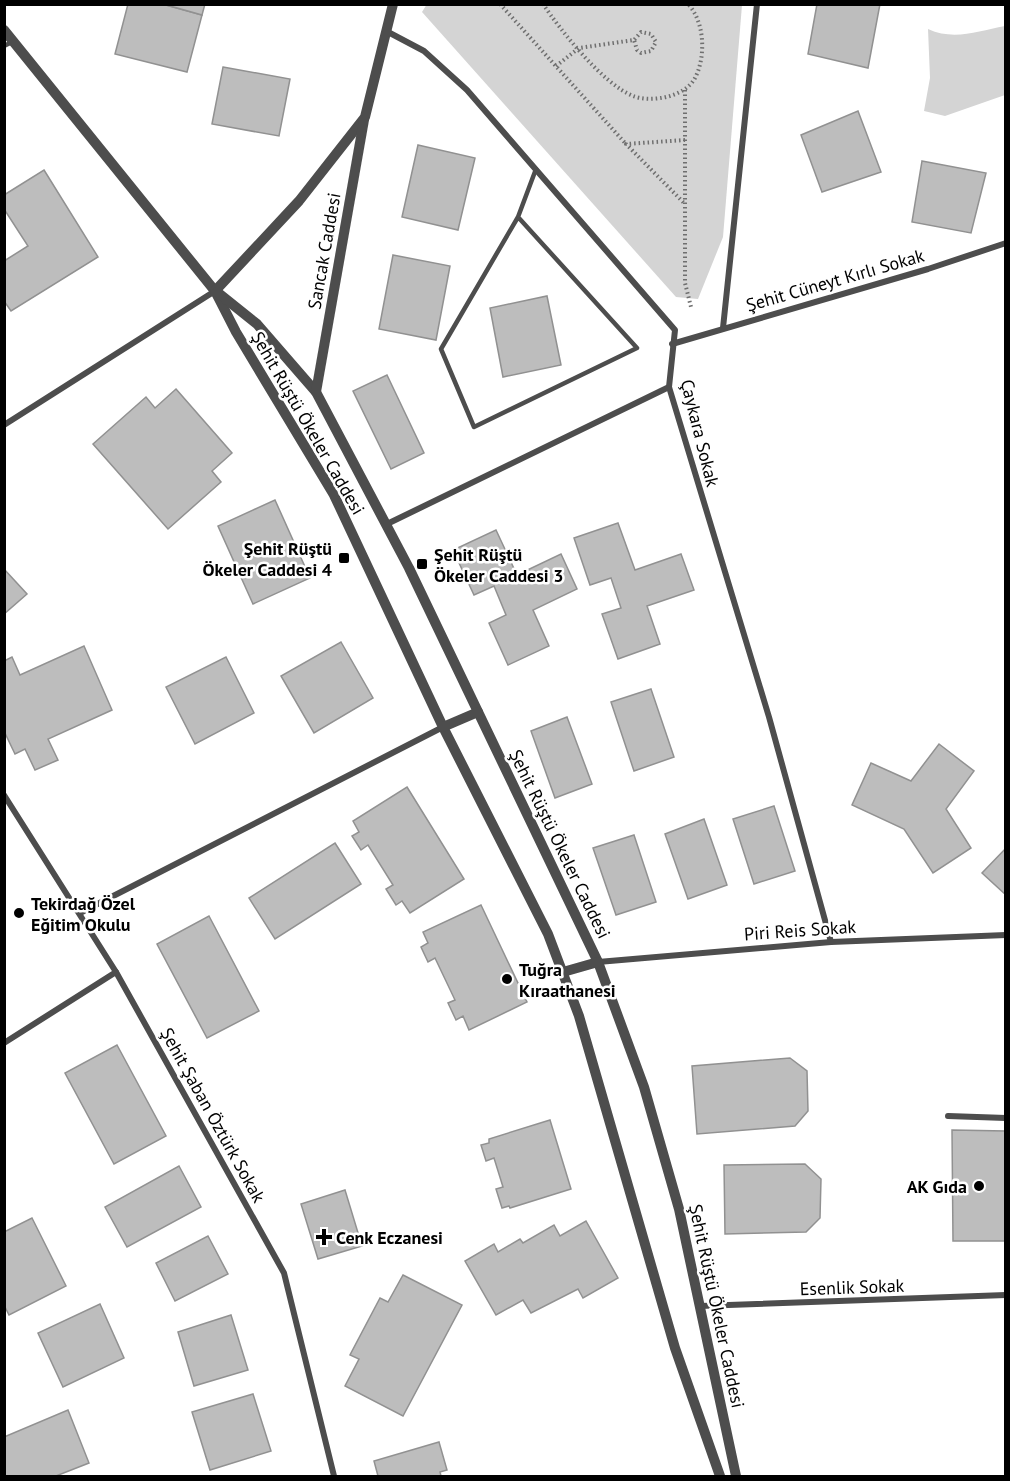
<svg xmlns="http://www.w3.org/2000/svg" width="1010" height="1481" font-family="'PT Sans',sans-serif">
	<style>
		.green { fill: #d4d4d4 }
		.building { fill: #bdbdbd; stroke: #919191; stroke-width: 1.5 }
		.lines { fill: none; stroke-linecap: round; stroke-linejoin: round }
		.path { stroke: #6f6f6f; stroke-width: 4; stroke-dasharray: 1.5 3; stroke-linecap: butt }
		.service { stroke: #4d4d4d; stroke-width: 4.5 }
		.minor { stroke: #4d4d4d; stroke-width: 6 }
		.tertiary { stroke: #4d4d4d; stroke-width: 10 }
		.poi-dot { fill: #000; stroke: #fff; stroke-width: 2 }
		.labels { text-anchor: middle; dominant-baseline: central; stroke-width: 5; stroke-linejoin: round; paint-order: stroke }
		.street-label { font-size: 18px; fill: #000; stroke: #fff }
		.poi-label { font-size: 18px; font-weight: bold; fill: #000; stroke: #fff; text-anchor: start }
	</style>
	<rect width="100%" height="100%" fill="#fff"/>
	<!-- green -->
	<g class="green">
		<path d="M427 4 742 5 723 237 698 299 676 297 422 12Z"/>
		<path d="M1005 26V95L945 116 924 111 930 78 928 29C954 41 978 31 1005 26Z"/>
	</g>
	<!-- building -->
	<g class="building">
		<path d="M128 4H162L202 15 187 72 115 54Z"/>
		<path d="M163 4H205L202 15Z"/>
		<path d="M817 4H880L868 68 808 54Z"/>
		<path d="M223 67 290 79 279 136 212 124Z"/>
		<path d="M858 111 881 172 822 192 801 135Z"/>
		<path d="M418 145 475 158 458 230 402 217Z"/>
		<path d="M922 161 986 173 971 233 912 222Z"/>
		<path d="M44 170 98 257 11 311 4 301V261L28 246 4 209V195Z"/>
		<path d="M393 255 450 266 436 340 379 329Z"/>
		<path d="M547 296 561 365 503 377 490 308Z"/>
		<path d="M387 375 424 453 391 469 353 391Z"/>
		<path d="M176 389 232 453 212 471 221 482 168 529 93 444 146 397 155 408Z"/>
		<path d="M275 500 310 578 253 604 218 526Z"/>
		<path d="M618 523 635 570 681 554 694 590 647 606 660 644 618 659 602 614 621 608 611 578 590 585 574 538Z"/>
		<path d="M496 530 517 575 561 554 577 589 533 610 549 646 508 665 489 623 506 615 494 586 474 595 453 550Z"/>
		<path d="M4 569 27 594 4 614Z"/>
		<path d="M341 642 373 698 314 733 281 676Z"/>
		<path d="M84 646 112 710 48 739 58 760 35 770 25 749 15 754 4 731V661L12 657 20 675Z"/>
		<path d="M226 657 254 713 195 744 166 687Z"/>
		<path d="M651 689 674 757 634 771 611 702Z"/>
		<path d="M567 717 592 784 555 798 531 731Z"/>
		<path d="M939 744 974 771 946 809 971 848 933 873 904 829 852 805 871 763 911 781Z"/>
		<path d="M407 787 464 879 410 913 402 901 396 905 386 889 393 885 368 845 361 850 352 836 359 832 353 821Z"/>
		<path d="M774 806 795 871 754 884 733 819Z"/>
		<path d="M704 819 727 885 688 899 665 834Z"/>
		<path d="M634 835 656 902 616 915 593 848Z"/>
		<path d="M335 843 361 884 275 939 249 898Z"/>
		<path d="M1006 848V895L982 873Z"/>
		<path d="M481 905 527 1002 469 1030 463 1016 456 1020 448 1003 455 1000 435 958 428 962 421 947 428 943 423 932Z"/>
		<path d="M209 916 259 1011 207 1038 157 944Z"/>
		<path d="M117 1045 166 1136 114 1164 65 1073Z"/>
		<path d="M790 1058 807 1071 808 1111 795 1126 697 1134 692 1066Z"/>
		<path d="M550 1120 571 1189 510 1208 509 1206 502 1208 496 1189 503 1187 494 1158 486 1161 481 1145 489 1143V1139Z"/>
		<path d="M952 1130 1006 1131V1241H953Z"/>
		<path d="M805 1164 821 1179 820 1218 806 1232 725 1234 724 1165Z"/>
		<path d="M179 1166 201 1207 127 1247 105 1207Z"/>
		<path d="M345 1190 362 1246 318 1259 301 1204Z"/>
		<path d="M32 1218 66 1286 9 1315 4 1305V1232Z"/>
		<path d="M586 1221 618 1278 583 1298 578 1289 531 1313 523 1300 496 1315 465 1261 494 1244 498 1252 520 1239 523 1243 554 1225 560 1236Z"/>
		<path d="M208 1236 228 1274 175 1301 156 1263Z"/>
		<path d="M403 1275 462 1305 403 1416 345 1386 359 1359 350 1355 380 1298 388 1302Z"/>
		<path d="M100 1304 124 1358 63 1387 38 1333Z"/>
		<path d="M231 1315 248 1370 194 1386 178 1332Z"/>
		<path d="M253 1394 271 1451 210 1470 192 1412Z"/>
		<path d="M68 1410 89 1463 56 1476H4V1437Z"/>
		<path d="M439 1442 447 1470 440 1472 441 1476H378L374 1461Z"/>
	</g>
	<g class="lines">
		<!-- path -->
		<g class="path">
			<path d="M500 4 626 144"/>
			<path d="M543 4C561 31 603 84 633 96 651 103 685 97 695 78 706 57 705 22 688 4"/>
			<path d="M556 66 579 48 634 40 641 32 651 34 656 42 651 51 641 53 637 50 634 40"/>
			<path d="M685 90V283L691 307"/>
			<path d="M685 140 626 144 685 204"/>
		</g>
		<!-- service -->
		<g class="service">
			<path d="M4 46 14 41"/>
			<path d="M518 217 637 348 474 427 441 349 518 217 536 169"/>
		</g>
		<!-- minor -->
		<g class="minor">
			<path d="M388 32 424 51 467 90 675 330 669 387 769 717 831 942"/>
			<path d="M723 328 757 4"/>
			<path d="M672 344 928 269 1006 243"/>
			<path d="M4 425 215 291"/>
			<path d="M387 524 669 387"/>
			<path d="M4 795 116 972 284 1273 334 1476"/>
			<path d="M80 913 443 727"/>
			<path d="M598 962 831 942 1006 935"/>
			<path d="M4 1043 116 972"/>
			<path d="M948 1116 1006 1118"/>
			<path d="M700 1306 1006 1295"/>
		</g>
		<!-- tertiary -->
		<g class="tertiary">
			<path d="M4 30 215 291 236 332 334 495 443 727 548 934 579 1016 675 1348 720 1476"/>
			<path d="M215 291 299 201 365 117 393 4"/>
			<path d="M217 292 257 324 316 392 409 568 598 962 644 1087 679 1209 736 1476"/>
			<path d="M316 392 364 120"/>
			<path d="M443 727 478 712"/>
			<path d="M563 972 598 962"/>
		</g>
	</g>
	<!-- markers -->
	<g class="poi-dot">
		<rect x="338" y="552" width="12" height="12" rx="3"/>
		<rect x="416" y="558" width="12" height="12" rx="3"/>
		<circle cx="19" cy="913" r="6"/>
		<circle cx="507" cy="979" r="6"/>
		<circle cx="979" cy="1186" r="6"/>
		<path d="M321 1228h6v6h6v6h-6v6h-6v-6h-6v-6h6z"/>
	</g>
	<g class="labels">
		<!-- street labels -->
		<g class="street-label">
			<text transform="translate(324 251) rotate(-80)">Sancak Caddesi</text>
			<text transform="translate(835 280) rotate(-16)">Şehit Cüneyt Kırlı Sokak</text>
			<text transform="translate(308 423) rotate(60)">Şehit Rüştü Ökeler Caddesi</text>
			<text transform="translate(700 433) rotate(76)">Çaykara Sokak</text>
			<text transform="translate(560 844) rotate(64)">Şehit Rüştü Ökeler Caddesi</text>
			<text transform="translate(800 930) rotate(-4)">Piri Reis Sokak</text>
			<text transform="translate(213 1115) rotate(61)">Şehit Şaban Öztürk Sokak</text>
			<text transform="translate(852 1287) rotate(-2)">Esenlik Sokak</text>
			<text transform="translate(717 1306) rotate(78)">Şehit Rüştü Ökeler Caddesi</text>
		</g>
		<!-- poi labels -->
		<g class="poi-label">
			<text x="332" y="548" text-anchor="end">Şehit Rüştü<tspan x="332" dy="21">Ökeler Caddesi 4</tspan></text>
			<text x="434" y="554">Şehit Rüştü<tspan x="434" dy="21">Ökeler Caddesi 3</tspan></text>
			<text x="31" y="903">Tekirdağ Özel<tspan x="31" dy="21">Eğitim Okulu</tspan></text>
			<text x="519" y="969">Tuğra<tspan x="519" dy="21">Kıraathanesi</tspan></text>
			<text x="967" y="1186" text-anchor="end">AK Gıda</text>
			<text x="336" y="1237">Cenk Eczanesi</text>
		</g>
	</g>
	<!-- border -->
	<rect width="1010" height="1481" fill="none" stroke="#000000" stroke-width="12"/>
</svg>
